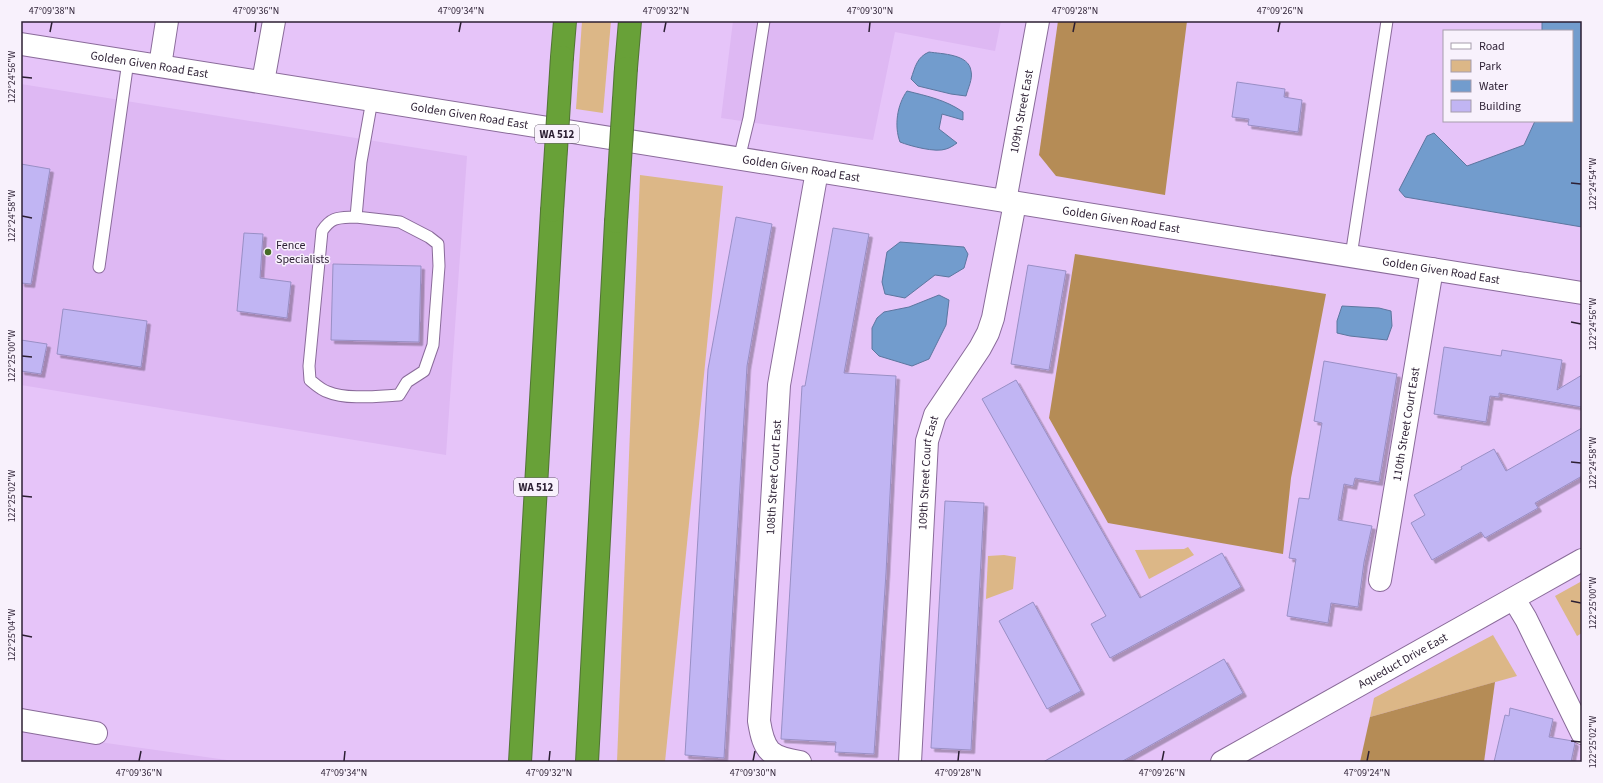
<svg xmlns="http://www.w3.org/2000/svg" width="1603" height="783" font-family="'Source Sans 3',sans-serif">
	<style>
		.built { fill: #deb8f3 }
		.green { fill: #dcb787 }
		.forest { fill: #b58c56 }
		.water { fill: #729ccd; stroke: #5d769f }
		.building { fill: #c1b5f3; stroke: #998fc5; filter: url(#shadow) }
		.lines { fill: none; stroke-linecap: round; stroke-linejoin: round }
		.lane-casing { stroke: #8a6b9a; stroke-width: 13 }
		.street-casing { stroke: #8a6b9a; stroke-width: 24 }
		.secondary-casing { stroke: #8a6b9a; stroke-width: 24 }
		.highway-casing { stroke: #537436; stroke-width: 24 }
		.lane { stroke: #fff; stroke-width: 11 }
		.street { stroke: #fff; stroke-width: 22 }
		.secondary { stroke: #fff; stroke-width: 22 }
		.highway { stroke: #68a138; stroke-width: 22 }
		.highway-bridge-casing { stroke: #537436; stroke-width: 24; stroke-linecap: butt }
		.highway-bridge { stroke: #68a138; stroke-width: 22 }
		.ticks { fill: none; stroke: #2c1f33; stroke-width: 1.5 }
		.poi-dot { fill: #466c26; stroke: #f8f1fc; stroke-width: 1.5 }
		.labels { text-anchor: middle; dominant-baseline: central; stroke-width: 3; stroke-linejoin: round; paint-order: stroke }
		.shield { fill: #f8f1fc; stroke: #695e6f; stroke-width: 1 }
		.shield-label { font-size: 11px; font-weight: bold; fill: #2c1f33 }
		.street-label { font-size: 12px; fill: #2c1f33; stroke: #f8f1fc }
		.poi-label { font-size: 12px; fill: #2c1f33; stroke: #f8f1fc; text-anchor: start }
		.neatline { fill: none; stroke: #2c1f33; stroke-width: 1.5 }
		.ticks-label { font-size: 10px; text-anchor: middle; fill: #2c1f33 }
	</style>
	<defs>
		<filter id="shadow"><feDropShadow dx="3.5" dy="3.5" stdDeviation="0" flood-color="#0004"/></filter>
	</defs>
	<rect width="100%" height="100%" fill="#e6c4f9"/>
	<!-- built -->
	<g class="built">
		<path d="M733 21H1001L995 51 895 32 873 140 721 118Z"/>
		<path d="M21 84 467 156 446 455 21 385Z"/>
		<path d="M21 731 241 762H21Z"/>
	</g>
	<!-- green -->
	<g class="green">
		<path d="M582 21H611L603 113 576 109Z"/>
		<path d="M640 175 723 186 665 762H617Z"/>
		<path d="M1188 547 1194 555 1149 579 1135 550 1184 549Z"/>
		<path d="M1004 555 1016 557 1013 589 986 599 988 556Z"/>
		<path d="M1582 581V633L1577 636 1555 596Z"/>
		<path d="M1493 635 1517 676 1370 717 1374 698Z"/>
	</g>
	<!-- forest -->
	<g class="forest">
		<path d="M1058 21H1187L1165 195 1056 176 1039 155Z"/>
		<path d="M1075 254 1326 294 1291 478 1283 554 1108 523 1049 418Z"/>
		<path d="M1495 682 1484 762H1360L1370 717Z"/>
	</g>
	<!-- water -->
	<g class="water">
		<path d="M1542 21H1582V227L1405 197 1399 190 1427 136 1434 133 1467 166 1524 145 1535 121H1572V31H1542Z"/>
		<path d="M929 52C942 54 969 54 971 71 973 79 968 88 966 96L951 94 918 86 911 79C915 67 917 57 929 52Z"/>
		<path d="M907 91C927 96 946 100 963 112V120L942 114 939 129 957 143C954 145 950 148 946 149 936 153 910 146 900 142 894 126 897 105 907 91Z"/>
		<path d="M900 242 964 247 968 254 964 268 949 277 935 275 905 298 885 294 882 282 887 252Z"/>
		<path d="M939 295 949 300 946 325 929 359 912 366 879 356 872 349V328L877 318 884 312 909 307Z"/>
		<path d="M1342 306 1379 308 1391 311 1392 326 1387 340 1350 336 1337 333V321Z"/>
	</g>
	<!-- building -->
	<g class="building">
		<path d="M1237 82 1285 89 1284 97 1302 100 1298 132 1248 125 1249 119 1232 117Z"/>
		<path d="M21 164 50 169 31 284 21 283Z"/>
		<path d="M736 217 772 224 747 366 724 758 685 755 708 369Z"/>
		<path d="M833 228 869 234 844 373 896 376 886 573 874 754 835 752 836 742 781 739 802 386H805Z"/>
		<path d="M244 233 263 234 260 278 291 282 287 318 237 311Z"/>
		<path d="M333 264 421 266 419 342 331 340Z"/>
		<path d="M1028 265 1066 271 1049 370 1011 364Z"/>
		<path d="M63 309 147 321 141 367 57 354Z"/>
		<path d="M21 340 47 344 41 374 21 371Z"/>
		<path d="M1444 347 1501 356 1502 350 1562 360 1557 390 1582 375V407L1499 393V397L1490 396 1486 422 1434 414Z"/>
		<path d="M1324 361 1397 374 1379 482 1355 478 1353 486 1344 484 1338 520 1372 526 1364 562 1358 607 1331 603 1328 623 1287 616 1296 559 1289 558 1299 498 1309 499 1322 423 1314 421Z"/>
		<path d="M1016 380 1140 598 1222 553 1241 587 1110 658 1091 624 1106 616 982 399Z"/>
		<path d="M1582 428V476L1535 503 1538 508 1485 538 1481 532 1432 560 1411 523 1425 515 1414 495 1462 469 1461 467 1494 449 1506 471Z"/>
		<path d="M945 501 984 503 971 750 931 748Z"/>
		<path d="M1033 602 1081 691 1047 709 999 621Z"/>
		<path d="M1224 659 1243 693 1121 762H1043Z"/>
		<path d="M1510 708 1553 719 1549 737 1573 741 1575 743 1571 762H1494L1505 715 1509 716Z"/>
	</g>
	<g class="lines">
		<defs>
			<g id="lane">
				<path d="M739 159 749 118 764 21"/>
				<path d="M356 217 400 222 429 237 438 244 439 266 433 345 424 371 407 382 399 395C379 396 346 400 328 392 321 390 316 385 310 380L309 366 322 231C332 216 339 218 356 217L361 162 372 100"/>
				<path d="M1351 256 1387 21"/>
				<path d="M99 267 128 61"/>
			</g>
			<g id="street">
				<path d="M160 66 167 21"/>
				<path d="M263 82 274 21"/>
				<path id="s1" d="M1005 201 1038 21"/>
				<path id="s2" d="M1380 580 1432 269"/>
				<path d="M1514 599 1526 619 1582 733"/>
				<path d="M21 720 96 733"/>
				<path id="s3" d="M800 762C770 757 764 752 759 721L779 385 817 171"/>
				<path id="s4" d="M910 762 927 441 935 415 980 348 988 333 993 318 1015 203"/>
				<path id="s5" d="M1222 762 1582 560"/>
			</g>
			<g id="secondary">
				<path id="s6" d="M21 44 1582 293"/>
			</g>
			<g id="highway">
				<path d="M562 57 565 21"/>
				<path d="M626 68 630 21"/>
				<path d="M520 762 552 211"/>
				<path d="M587 762 616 222"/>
			</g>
		</defs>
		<!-- lane casing -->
		<use href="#lane" class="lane-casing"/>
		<!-- street casing -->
		<use href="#street" class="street-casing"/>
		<!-- secondary casing -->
		<use href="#secondary" class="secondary-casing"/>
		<!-- highway casing -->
		<use href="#highway" class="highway-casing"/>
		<!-- lane -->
		<use href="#lane" class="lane"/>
		<!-- street -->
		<use href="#street" class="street"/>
		<!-- secondary -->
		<use href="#secondary" class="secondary"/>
		<!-- highway -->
		<use href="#highway" class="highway"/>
		<defs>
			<g id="highway-bridge">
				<path d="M552 211 562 57"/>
				<path d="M616 222 626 68"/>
			</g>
		</defs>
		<!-- highway-bridge casing -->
		<use href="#highway-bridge" class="highway-bridge-casing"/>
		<!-- highway-bridge -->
		<use href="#highway-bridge" class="highway-bridge"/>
	</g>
	<!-- ticks -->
	<path class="ticks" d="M50 32 52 22M255 32 256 22M459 32 461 22M664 32 666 22M869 32 870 22M1073 32 1075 22M1278 32 1280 22M22 77 32 78M1571 183 1581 184M22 216 32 218M1571 322 1581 324M22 356 32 357M1571 462 1581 463M22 496 32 497M1571 601 1581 603M22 635 32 637M1571 741 1581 742M139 761 141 751M344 761 345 751M549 761 550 751M753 761 755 751M958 761 959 751M1162 761 1164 751M1367 761 1369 751"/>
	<!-- markers -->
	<circle class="poi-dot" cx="268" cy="252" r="4"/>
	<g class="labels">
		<!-- shield labels -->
		<g class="shield">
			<rect x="535" y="125" width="44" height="18" rx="3"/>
			<rect x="514" y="478" width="44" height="18" rx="3"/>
		</g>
		<g class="shield-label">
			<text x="557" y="134">WA 512</text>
			<text x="536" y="487">WA 512</text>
		</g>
		<!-- street labels -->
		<g class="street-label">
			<text stroke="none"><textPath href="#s6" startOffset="130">Golden Given Road East</textPath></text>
			<text stroke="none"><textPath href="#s1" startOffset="91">109th Street East</textPath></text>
			<text stroke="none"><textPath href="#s6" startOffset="454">Golden Given Road East</textPath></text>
			<text stroke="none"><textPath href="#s6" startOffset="790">Golden Given Road East</textPath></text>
			<text stroke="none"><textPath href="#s6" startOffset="1114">Golden Given Road East</textPath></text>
			<text stroke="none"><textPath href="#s6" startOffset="1438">Golden Given Road East</textPath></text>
			<text stroke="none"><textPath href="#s2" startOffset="158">110th Street Court East</textPath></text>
			<text stroke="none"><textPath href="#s4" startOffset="290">109th Street Court East</textPath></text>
			<text stroke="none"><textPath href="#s3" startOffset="309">108th Street Court East</textPath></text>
			<text stroke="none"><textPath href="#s5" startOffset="207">Aqueduct Drive East</textPath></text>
		</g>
		<!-- poi labels -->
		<g class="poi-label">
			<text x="276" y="245">Fence<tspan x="276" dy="14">Specialists</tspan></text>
		</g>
	</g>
	<!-- border -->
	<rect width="1603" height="783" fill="none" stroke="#f8f1fc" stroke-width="44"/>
	<!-- legend -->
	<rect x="1443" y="30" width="130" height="92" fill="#f8f1fc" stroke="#a69dac"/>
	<rect x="1451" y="43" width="20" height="6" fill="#ffffff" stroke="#a69dac"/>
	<text x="1479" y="50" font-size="12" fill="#2c1f33">Road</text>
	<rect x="1451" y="60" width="20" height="12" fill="#dcb787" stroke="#a69dac"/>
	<text x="1479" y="70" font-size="12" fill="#2c1f33">Park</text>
	<rect x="1451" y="80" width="20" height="12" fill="#729ccd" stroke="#a69dac"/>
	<text x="1479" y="90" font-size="12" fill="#2c1f33">Water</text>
	<rect x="1451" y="100" width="20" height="12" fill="#c1b5f3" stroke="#a69dac"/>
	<text x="1479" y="110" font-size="12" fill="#2c1f33">Building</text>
	<rect x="22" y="22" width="1559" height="739" class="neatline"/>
	<g class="ticks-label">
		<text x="52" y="14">47°09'38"N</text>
		<text x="256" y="14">47°09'36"N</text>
		<text x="461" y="14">47°09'34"N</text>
		<text x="666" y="14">47°09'32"N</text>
		<text x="870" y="14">47°09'30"N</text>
		<text x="1075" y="14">47°09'28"N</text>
		<text x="1280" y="14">47°09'26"N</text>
		<text transform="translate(11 77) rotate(-90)" y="4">122°24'56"W</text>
		<text transform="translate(1592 184) rotate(-90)" y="4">122°24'54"W</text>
		<text transform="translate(11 216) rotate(-90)" y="4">122°24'58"W</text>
		<text transform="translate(1592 324) rotate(-90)" y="4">122°24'56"W</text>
		<text transform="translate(11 356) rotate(-90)" y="4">122°25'00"W</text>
		<text transform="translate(1592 463) rotate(-90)" y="4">122°24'58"W</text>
		<text transform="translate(11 496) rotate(-90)" y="4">122°25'02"W</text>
		<text transform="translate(1592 603) rotate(-90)" y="4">122°25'00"W</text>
		<text transform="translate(11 635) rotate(-90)" y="4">122°25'04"W</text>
		<text transform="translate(1592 742) rotate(-90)" y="4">122°25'02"W</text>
		<text x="139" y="776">47°09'36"N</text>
		<text x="344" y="776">47°09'34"N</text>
		<text x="549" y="776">47°09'32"N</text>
		<text x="753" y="776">47°09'30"N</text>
		<text x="958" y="776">47°09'28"N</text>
		<text x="1162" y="776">47°09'26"N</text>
		<text x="1367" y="776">47°09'24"N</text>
	</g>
</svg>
